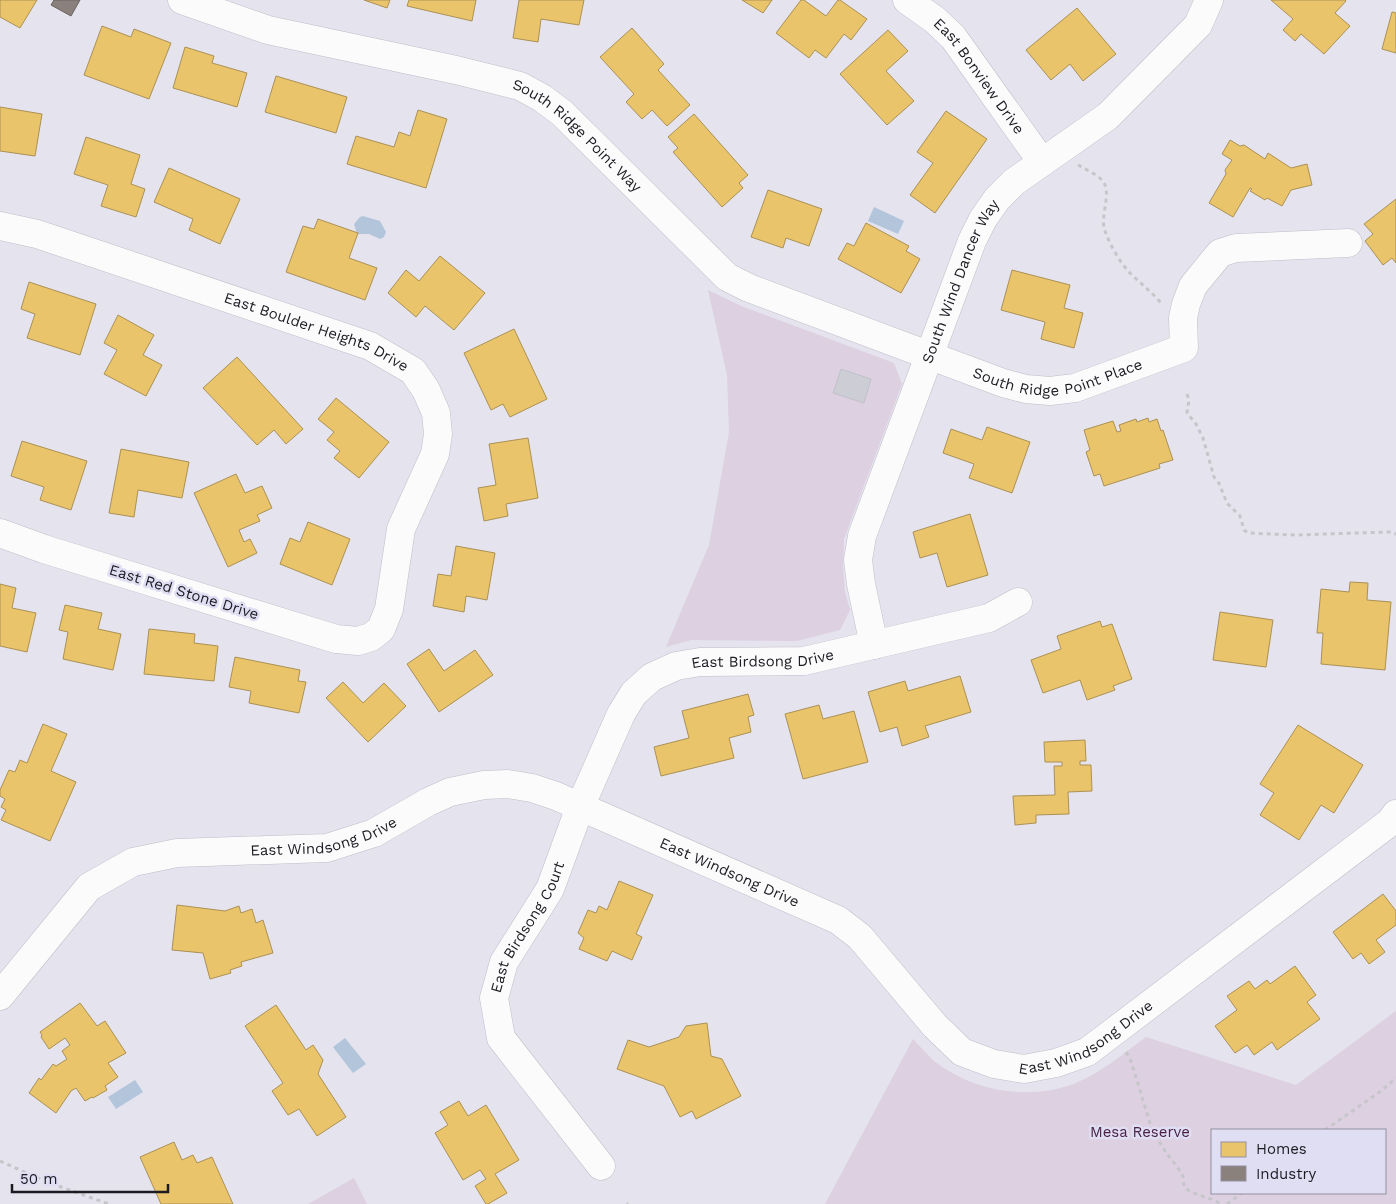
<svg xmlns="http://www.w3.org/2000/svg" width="1396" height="1204" font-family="'Work Sans',sans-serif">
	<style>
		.green { fill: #ddd0e0; fill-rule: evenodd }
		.water { fill: #b2c5db }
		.homes { fill: #e9c46a; stroke: #ac9154 }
		.industry { fill: #8a817c; stroke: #696261 }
		.building { fill: #cccdd5; stroke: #c0c1ca }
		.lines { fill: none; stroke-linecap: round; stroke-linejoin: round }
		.minor-casing { stroke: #bfbec7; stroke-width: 29 }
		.path { stroke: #c6c6ca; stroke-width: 3; stroke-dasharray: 4 4; stroke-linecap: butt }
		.minor { stroke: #fbfbfc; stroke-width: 28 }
		.labels { text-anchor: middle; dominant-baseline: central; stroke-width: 5; stroke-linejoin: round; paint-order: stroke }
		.street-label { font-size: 15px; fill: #1c1b22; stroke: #e0def3 }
		.park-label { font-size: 15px; fill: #4a2245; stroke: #e0def3 }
	</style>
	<rect width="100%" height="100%" fill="#e4e3ee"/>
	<!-- green -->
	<g class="green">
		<path d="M708 290 741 306 894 363 902 384 844 539 843 567 845 592 850 610 840 630 797 641 691 640 666 647 709 545 729 432 727 375Z"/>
		<path d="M1396 1011V1204H825L913 1039C920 1046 926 1054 934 1061 974 1092 1029 1101 1076 1083 1102 1072 1124 1053 1146 1037L1296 1085ZM1212 1130H1385V1193H1212Z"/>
		<path d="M354 1178 367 1204H308Z"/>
	</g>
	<!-- water -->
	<g class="water">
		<path d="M874 207 904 221 898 234 868 221Z"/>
		<path d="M363 216 380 221 386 232 384 237 380 239 369 234H357L354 224 360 217Z"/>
		<path d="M345 1038 366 1064 353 1073 333 1047Z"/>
		<path d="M135 1080 143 1092 116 1109 108 1097Z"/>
	</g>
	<!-- homes -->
	<g class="homes">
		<path d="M0 0H37L20 28 0 17Z"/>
		<path d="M364 0H390L387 8Z"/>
		<path d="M409 0H476L472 21 407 6Z"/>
		<path d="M519 0H584L579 25 541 19 538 42 513 38Z"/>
		<path d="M742 0H772L763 13Z"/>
		<path d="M801 0H804L826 16 838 0H840L867 19 851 40 844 34 826 58 815 50 809 58 776 33Z"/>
		<path d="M1271 0H1345L1346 1 1335 13 1350 26 1324 54 1301 34 1295 41 1283 30 1293 19Z"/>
		<path d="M1077 8 1116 54 1083 81 1070 64 1051 80 1026 50Z"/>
		<path d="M1392 12 1396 13V53L1382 49Z"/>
		<path d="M102 26 131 37 134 29 171 43 149 99 84 75Z"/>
		<path d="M632 28 664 64 658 70 690 105 667 126 652 110 642 119 626 102 634 94 600 57Z"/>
		<path d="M888 30 908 51 886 71 914 101 887 125 840 74Z"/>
		<path d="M185 47 214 56 212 63 247 73 237 107 173 88Z"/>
		<path d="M276 76 347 97 336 133 265 112Z"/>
		<path d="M0 107 42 114 35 156 0 151Z"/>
		<path d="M418 110 447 119 426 188 347 164 356 136 394 147 399 132 410 136Z"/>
		<path d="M946 111 987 139 935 213 910 195 933 163 917 152Z"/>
		<path d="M694 114 748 175 739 183 743 188 722 207 673 152 678 148 668 137Z"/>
		<path d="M86 137 140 155 131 184 145 189 136 217 101 206 108 185 74 174Z"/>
		<path d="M1230 140 1240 146 1244 145 1265 159 1268 153 1291 168 1307 164 1312 185 1291 190 1282 206 1267 198 1265 200 1250 191 1252 189 1250 188 1233 217 1209 203 1226 174 1225 170 1232 160 1222 154Z"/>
		<path d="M169 168 240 199 220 244 189 230 193 219 154 202Z"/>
		<path d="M768 190 822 209 809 246 786 238 783 248 751 237Z"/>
		<path d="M1396 199V263L1392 258 1383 265 1365 241 1373 234 1364 224Z"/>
		<path d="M318 219 358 233 349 258 377 268 365 300 286 272 303 226 314 229Z"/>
		<path d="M866 223 909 246 906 251 920 259 901 293 838 259 847 243 854 246Z"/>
		<path d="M440 256 485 293 454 330 425 306 416 317 388 293 406 270 419 281Z"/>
		<path d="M1012 270 1070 285 1064 308 1083 313 1074 348 1041 339 1045 322 1001 310Z"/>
		<path d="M29 282 96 304 80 355 27 338 35 314 21 309Z"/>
		<path d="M118 315 154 335 143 355 162 365 146 396 104 374 117 350 104 343Z"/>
		<path d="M514 329 547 399 510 417 503 404 491 410 464 353Z"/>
		<path d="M237 357 303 429 286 444 274 430 257 445 203 388Z"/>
		<path d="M336 398 389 442 359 478 334 458 340 451 327 440 334 432 318 419Z"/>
		<path d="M1148 418 1149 422 1157 419 1161 431 1163 430 1173 460 1159 464 1160 468 1104 486 1100 474 1094 476 1086 452 1090 450 1084 430 1113 421 1117 432 1121 431 1119 425 1136 419 1137 422Z"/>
		<path d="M987 427 1030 442 1012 493 969 478 974 464 943 453 951 429 982 440Z"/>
		<path d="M528 438 538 498 506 504 508 516 484 521 478 488 496 485 489 444Z"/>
		<path d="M22 441 87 461 71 510 40 500 44 487 11 476Z"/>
		<path d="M121 449 189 462 182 498 138 490 134 517 109 513Z"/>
		<path d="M236 474 245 493 262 486 272 508 257 515 260 521 239 530 244 542 250 539 257 553 228 567 194 493Z"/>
		<path d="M970 514 988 575 947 587 937 553 920 558 913 532Z"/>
		<path d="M308 522 350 539 332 585 280 564 290 538 300 542Z"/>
		<path d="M456 546 495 553 487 600 466 596 464 612 433 606 438 574 451 576Z"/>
		<path d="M1350 582 1368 583 1367 600 1391 602 1385 670 1321 664 1323 633H1317L1321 589 1349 592Z"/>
		<path d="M0 584 16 588 12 608 36 613 27 652 0 646Z"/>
		<path d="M65 605 102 613 98 629 121 634 113 670 63 659 68 632 59 630Z"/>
		<path d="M1220 612 1273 620 1266 667 1213 660Z"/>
		<path d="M1100 621 1102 627 1112 624 1132 679 1113 686 1115 690 1087 700 1080 680 1043 693 1031 660 1061 649 1057 636Z"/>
		<path d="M149 629 195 634 194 643 218 646 214 681 144 674Z"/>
		<path d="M429 649 444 671 475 650 493 675 439 712 407 664Z"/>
		<path d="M235 657 300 670 298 681 306 682 299 713 249 703 251 691 229 687Z"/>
		<path d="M960 676 971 712 925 726 929 737 902 746 897 727 880 732 868 692 905 681 908 691Z"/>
		<path d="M343 682 363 703 384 683 406 706 368 742 326 698Z"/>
		<path d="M748 694 754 715 748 717 751 732 729 738 734 758 661 776 654 747 689 738 682 711Z"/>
		<path d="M819 705 823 719 854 711 868 762 803 779 785 714Z"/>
		<path d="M43 724 67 734 51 771 76 782 50 841 1 820 6 810 1 807 5 799 0 796V790L9 770 15 772 20 760 27 763Z"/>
		<path d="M1298 725 1363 765 1334 813 1321 805 1299 840 1260 815 1274 793 1260 784Z"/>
		<path d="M1085 740 1086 761H1080V765H1091L1092 791 1068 792 1069 814 1036 815V823L1015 825 1013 796 1055 795 1054 766H1062V762H1045L1044 742Z"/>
		<path d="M619 881 653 895 636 934 642 937 632 960 612 951 607 961 579 949 584 938 578 933 588 910 596 913 599 906 607 910Z"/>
		<path d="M1383 894 1396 911V925L1376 940 1385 952 1369 964 1361 953 1353 959 1333 932Z"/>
		<path d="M177 905 225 911 239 906 241 913 252 909 256 923 263 920 273 953 241 962 242 966 230 970 231 973 210 979 203 953 172 950Z"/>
		<path d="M1295 966 1316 995 1307 1002 1320 1019 1277 1050 1272 1042 1254 1055 1247 1045 1235 1053 1215 1026 1237 1010 1227 996 1249 981 1255 989 1267 980 1270 984Z"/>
		<path d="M80 1003 97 1026 105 1021 126 1053 108 1063 118 1077 105 1086 107 1090 93 1098 92 1097 85 1101 76 1088 71 1091 56 1113 29 1093 39 1078 41 1080 53 1064 56 1066 67 1059 62 1051 70 1045 65 1038 49 1049 41 1037 42 1035 40 1032Z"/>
		<path d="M276 1005 306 1050 313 1045 323 1060 318 1074 346 1117 317 1136 299 1109 288 1115 272 1091 283 1083 245 1026Z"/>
		<path d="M707 1023 711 1056 722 1059 741 1096 696 1119 692 1111 680 1117 664 1086 617 1069 628 1040 649 1047 679 1037 686 1026Z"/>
		<path d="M459 1101 468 1116 486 1105 519 1160 495 1174 507 1193 488 1204H486L475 1186 486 1179 480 1170 463 1180 435 1133 448 1125 440 1112Z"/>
		<path d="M174 1142 182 1160 193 1155 197 1163 212 1157 233 1204H161L140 1157Z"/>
	</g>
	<!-- industry -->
	<path class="industry" d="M54 0H80L71 16 51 5Z"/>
	<!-- building -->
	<path class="building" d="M841 369 871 379 864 403 833 393Z"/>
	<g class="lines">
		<defs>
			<g id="minor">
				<path id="s1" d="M182 0 268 30 456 70 520 86 542 98 562 113 727 277 749 288 1003 383 1026 389 1050 391 1075 388 1184 348 1183 318 1186 304 1193 286 1220 253 1236 248 1348 243"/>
				<path id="s2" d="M907 0 935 20 953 37 1042 162"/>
				<path id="s3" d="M0 226 37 234 370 346 413 371 426 390 436 413 438 434 435 454 401 529 389 609 381 629 371 637 358 641 336 639 44 549 0 533"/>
				<path id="s4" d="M874 645 861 584 858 560 862 536 972 241 983 219 997 199 1014 182 1108 116 1198 25 1209 0"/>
				<path id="s5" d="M0 996 89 887 133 862 177 853 327 848 374 833 428 802 450 792 484 785 508 784 532 788 556 796 838 920 860 937 935 1026 962 1052 994 1064 1024 1069 1056 1063 1087 1052 1389 823 1396 814"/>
				<path id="s6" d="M601 1166 501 1038 494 998 504 962 550 889 580 807 621 714 634 693 652 677 676 666 700 662 804 661 989 618 1018 602"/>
			</g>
		</defs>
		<!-- minor casing -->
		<use href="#minor" class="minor-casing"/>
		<!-- path -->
		<g class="path">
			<path d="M1078 165C1085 169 1094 173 1101 179 1114 191 1099 215 1105 231 1110 245 1120 263 1131 274 1141 284 1152 292 1161 303"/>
			<path d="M1187 394 1189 400 1187 413 1196 424 1203 438 1214 477 1218 481 1227 503 1240 516 1244 530 1248 533 1295 535 1390 532 1396 534"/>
			<path d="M1126 1052 1131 1061 1152 1130 1167 1154 1178 1168 1183 1176 1184 1187C1194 1196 1209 1196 1221 1204"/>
			<path d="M1325 1130 1381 1091 1396 1078"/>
			<path d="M0 1161 47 1182 109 1204"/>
			<path d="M627 1203 628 1204"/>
			<path d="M1227 1204 1242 1193"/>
		</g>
		<!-- minor -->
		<use href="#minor" class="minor"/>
	</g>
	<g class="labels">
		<!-- street labels -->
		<g class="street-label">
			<text stroke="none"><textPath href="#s2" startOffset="106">East Bonview Drive</textPath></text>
			<text stroke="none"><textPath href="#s1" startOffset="425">South Ridge Point Way</textPath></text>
			<text stroke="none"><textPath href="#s4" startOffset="384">South Wind Dancer Way</textPath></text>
			<text stroke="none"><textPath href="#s3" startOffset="334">East Boulder Heights Drive</textPath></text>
			<text stroke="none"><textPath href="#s1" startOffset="984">South Ridge Point Place</textPath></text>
			<text transform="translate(184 592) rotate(17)">East Red Stone Drive</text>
			<text stroke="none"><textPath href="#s6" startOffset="678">East Birdsong Drive</textPath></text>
			<text stroke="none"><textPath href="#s5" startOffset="385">East Windsong Drive</textPath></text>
			<text stroke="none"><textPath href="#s5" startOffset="820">East Windsong Drive</textPath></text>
			<text stroke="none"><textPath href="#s6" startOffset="282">East Birdsong Court</textPath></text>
			<text stroke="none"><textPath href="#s5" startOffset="1255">East Windsong Drive</textPath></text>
		</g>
		<!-- park labels -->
		<g class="park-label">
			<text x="1140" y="1132">Mesa Reserve</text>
		</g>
	</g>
	<!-- legend -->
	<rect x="1211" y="1129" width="175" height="65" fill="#e0def3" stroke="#92909f"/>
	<rect x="1221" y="1142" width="25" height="15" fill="#e9c46a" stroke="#92909f"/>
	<text x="1256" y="1154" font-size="15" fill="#1c1b22">Homes</text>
	<rect x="1221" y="1166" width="25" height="15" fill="#8a817c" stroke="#92909f"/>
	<text x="1256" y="1179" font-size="15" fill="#1c1b22">Industry</text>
	<!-- scale -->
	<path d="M12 1184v8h156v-8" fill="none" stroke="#1c1b22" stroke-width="2.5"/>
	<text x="20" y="1184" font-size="15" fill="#1c1b22" stroke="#e0def3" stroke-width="4" paint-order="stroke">50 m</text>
</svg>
